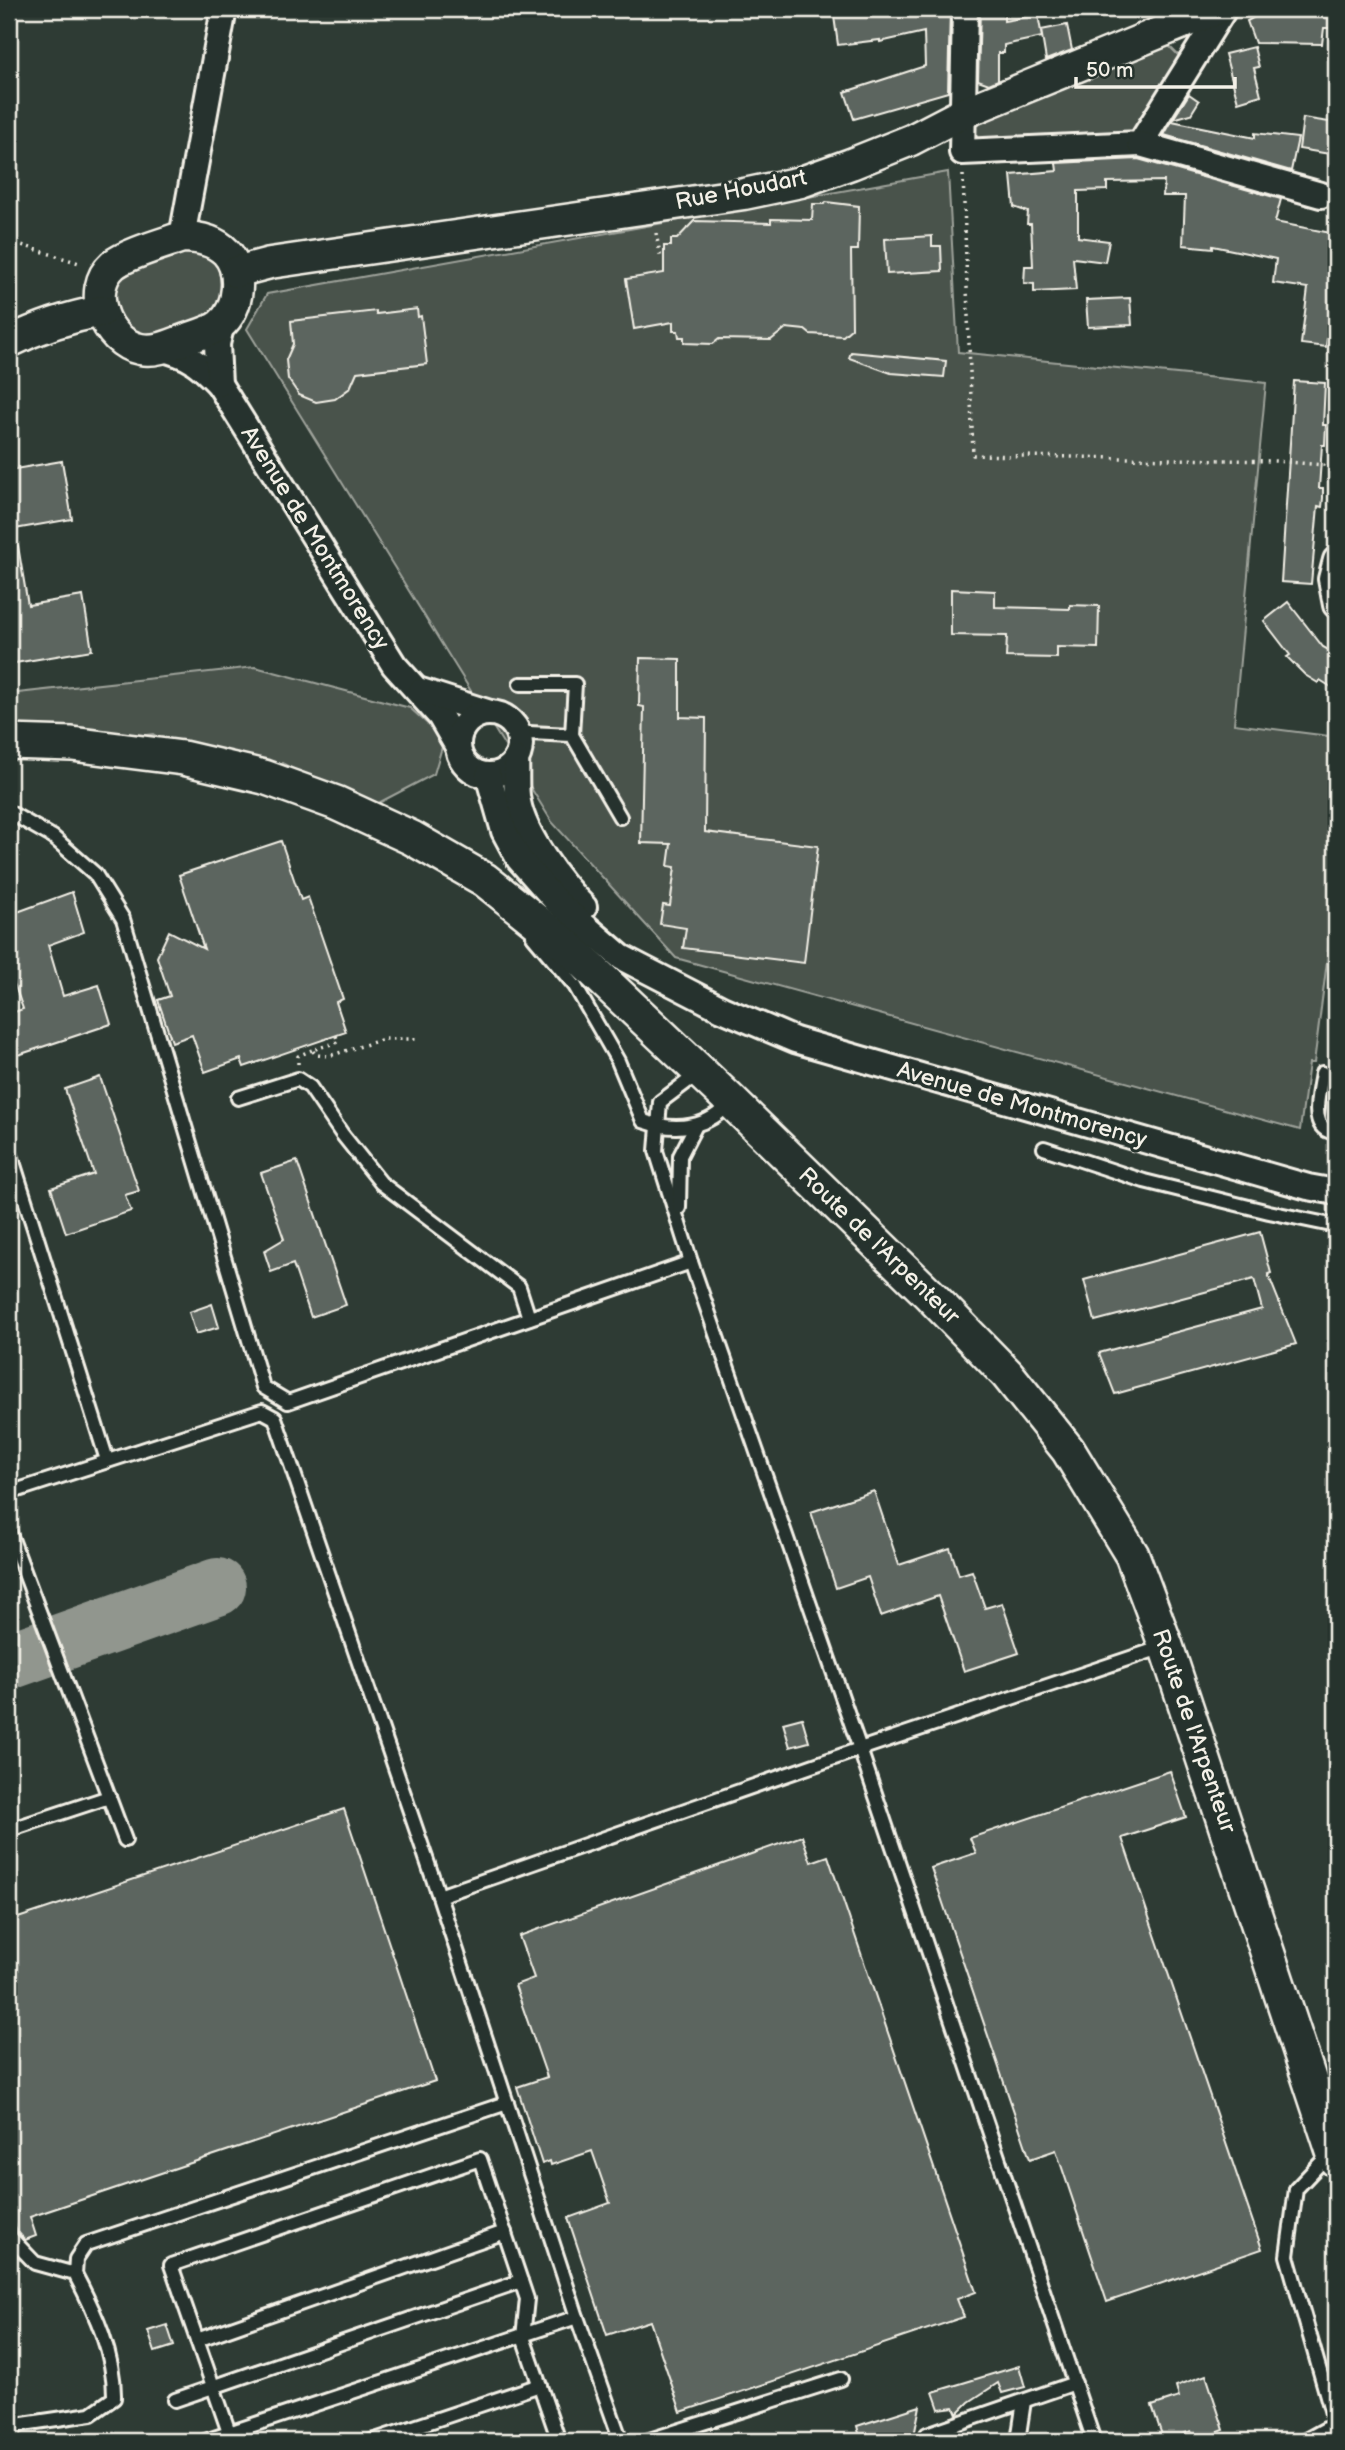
<svg xmlns="http://www.w3.org/2000/svg" width="1345" height="2450" font-family="'Balsamiq Sans',sans-serif">
	<style>
		.green { fill: #48524c; stroke: #9ea29a; stroke-width: 2 }
		.lines { fill: none; stroke-linecap: round; stroke-linejoin: round }
		.taxiway { stroke: #91968e; stroke-width: 58 }
		.building { fill: #5c655e; stroke: #f4f1e8; stroke-width: 2 }
		.service-casing { stroke: #f4f1e8; stroke-width: 18 }
		.minor-casing { stroke: #f4f1e8; stroke-width: 30 }
		.tertiary-casing { stroke: #f4f1e8; stroke-width: 35 }
		.secondary-casing { stroke: #f4f1e8; stroke-width: 38 }
		.path { stroke: #f4f1e8; stroke-width: 3.5; stroke-dasharray: 2 5; stroke-linecap: butt }
		.service { stroke: #26332d; stroke-width: 12 }
		.minor { stroke: #26332d; stroke-width: 24 }
		.tertiary { stroke: #26332d; stroke-width: 30 }
		.secondary { stroke: #26332d; stroke-width: 33 }
		.labels { text-anchor: middle; dominant-baseline: central; stroke-width: 6; stroke-linejoin: round; paint-order: stroke }
		.street-label { font-size: 23px; fill: #f4f1e8; stroke: #26332d }
	</style>
	<rect width="100%" height="100%" fill="#2e3b34"/>
	<filter id="ink" filterUnits="userSpaceOnUse"><feTurbulence type="fractalNoise" baseFrequency=".0143" numOctaves="2"/><feDisplacementMap in="SourceGraphic" scale="14" xChannelSelector="R" yChannelSelector="G"/><feConvolveMatrix kernelMatrix="1 2 1 2 8 2 1 2 1" color-interpolation-filters="sRGB"/></filter>
	<g filter="url(#ink)">
		<!-- green -->
		<g class="green">
			<path d="M1166 43 1180 57 1129 138 968 147 971 126Z"/>
			<path d="M948 172 958 352 1266 383 1234 724 1336 737V891L1314 1063H1309L1300 1130 676 958 552 822 247 329 267 294Z"/>
			<path d="M185 249 207 250 229 280 215 316 151 340 119 323C114 299 109 289 129 271Z"/>
			<path d="M255 667 410 708 432 728 442 747 434 774 367 809 282 763 238 765 187 756 153 734 118 739 9 730V694Z"/>
		</g>
		<g class="lines">
			<!-- taxiway -->
			<path class="taxiway" d="M9 1661 217 1587"/>
		</g>
		<!-- building -->
		<g class="building">
			<path d="M833 9H867V11L950 9 948 92 854 119 845 92 925 66 924 32 880 42V40L838 45Z"/>
			<path d="M980 9H1004V21L1038 15 1042 37 1004 45V53H998V80L989 84 978 80Z"/>
			<path d="M1269 9H1332L1334 28H1324L1322 44 1255 43 1247 21Z"/>
			<path d="M1067 25 1072 50 1046 60 1041 30Z"/>
			<path d="M1254 47 1259 67 1254 68 1261 95 1238 102 1225 54Z"/>
			<path d="M1189 94 1199 101 1191 114 1173 119Z"/>
			<path d="M1303 118 1336 123V155L1299 149Z"/>
			<path d="M1172 121 1255 138V133L1298 138 1291 171 1164 135Z"/>
			<path d="M1138 159 1281 199 1275 222 1336 234V315L1330 314 1326 347 1301 344 1308 288 1273 283 1276 259 1213 246V248L1183 245 1185 196H1163L1164 181 1107 182V190L1078 191V237L1109 241 1105 262 1073 258 1076 290 1034 292V284L1024 283 1025 266H1033L1031 224H1027L1028 212 1014 207 1011 175 1057 171 1056 163Z"/>
			<path d="M826 202 859 206 858 250H851L852 328 843 336 810 334 805 330 786 328 771 340 719 339 713 344 684 343V337H679L678 331H673V322L634 329 626 279 664 273V246H671V239H677L694 221 771 223V219L812 220 813 204H824Z"/>
			<path d="M932 236V246H941L942 271 887 274 885 239Z"/>
			<path d="M1130 298 1132 325 1088 327 1086 300Z"/>
			<path d="M417 309 418 317 421 316 427 364 357 372 350 388 335 399 316 402 299 395 288 379 286 360 293 344 291 321 376 311V314Z"/>
			<path d="M851 352 946 361 944 377 891 373 849 358Z"/>
			<path d="M1294 381 1325 383 1323 425H1326L1325 445H1322L1319 488H1323V498L1322 507 1318 506 1311 584 1281 582Z"/>
			<path d="M62 461 72 519 9 530V470Z"/>
			<path d="M9 546H18L28 605 83 596 92 650 9 664Z"/>
			<path d="M951 589 995 591V607L1070 609V605L1099 606 1098 648 1057 647V658L1006 657 1007 636 951 635Z"/>
			<path d="M1288 602 1323 647 1336 654V690L1320 680 1318 683 1305 675 1287 657 1290 655 1264 621Z"/>
			<path d="M640 658 680 659V717L706 718 705 832 818 846 804 963 683 948 686 928 660 924 663 905 670 906 675 867 668 866 671 844 641 843 644 707 639 706Z"/>
			<path d="M281 841 301 900 308 897 343 999 336 1002 346 1032 244 1067 241 1059 205 1072 192 1035 172 1042 158 1000 170 996 157 957 169 931 204 949 179 875Z"/>
			<path d="M72 892 84 932 48 945 63 996 99 985 111 1024 9 1058V1014L23 1009 9 969V915Z"/>
			<path d="M100 1077 139 1191 125 1195 131 1211 66 1233 51 1188 94 1174 65 1089Z"/>
			<path d="M297 1161 346 1305 311 1317 293 1264 271 1272 264 1251 284 1239 261 1173Z"/>
			<path d="M1260 1232 1271 1273 1268 1274 1296 1344 1115 1394 1099 1353 1262 1309 1254 1279 1095 1321 1084 1280Z"/>
			<path d="M212 1304 219 1327 196 1334 189 1312Z"/>
			<path d="M874 1491 899 1565 950 1548 959 1575 972 1571 985 1608 1002 1603 1019 1653 964 1671 938 1596 881 1616 868 1577 836 1588 811 1512Z"/>
			<path d="M802 1718 809 1742 790 1747 783 1723Z"/>
			<path d="M1170 1771 1186 1817 1122 1838 1262 2249 1107 2302 1056 2150 1030 2159 931 1868 976 1853 970 1838Z"/>
			<path d="M344 1809 435 2081 30 2217 36 2236 25 2240 17 2231 9 2208V1921Z"/>
			<path d="M802 1836 811 1862 828 1856 976 2292 957 2299 964 2317 681 2412 650 2321 607 2335 568 2218 610 2203 592 2151 551 2165 550 2161 542 2164 517 2087 547 2077 515 1985 534 1978 519 1936Z"/>
			<path d="M167 2325 174 2346 155 2352 148 2331Z"/>
			<path d="M1019 2366 1025 2387 1002 2393 998 2383 969 2402 957 2414 954 2407 939 2409 933 2392Z"/>
			<path d="M1206 2375 1224 2430 1195 2441 1191 2431 1164 2441 1152 2406 1179 2397 1176 2386Z"/>
			<path d="M920 2406 913 2441H861L857 2426Z"/>
		</g>
		<g class="lines">
			<defs>
				<g id="service">
					<path d="M520 684H575L572 735"/>
					<path d="M520 738 529 733 572 735 620 817"/>
					<path d="M9 812 53 837 95 874 123 919 263 1387 288 1402 691 1262"/>
					<path d="M533 936 575 986 618 1061 643 1121C675 1132 709 1129 731 1101"/>
					<path d="M700 1072 660 1102 656 1151 691 1262 860 1749 1094 2441"/>
					<path d="M1322 1073C1319 1094 1307 1130 1336 1133"/>
					<path d="M1336 1083 1332 1117 1336 1122"/>
					<path d="M238 1098 298 1079 310 1087 342 1134 381 1183 519 1287 529 1318"/>
					<path d="M1044 1148 1144 1181 1269 1212 1336 1226"/>
					<path d="M9 1149 107 1460"/>
					<path d="M679 1208 680 1156 695 1127"/>
					<path d="M9 1493 262 1411 275 1418 439 1896 577 2317 621 2441"/>
					<path d="M9 1531 125 1840"/>
					<path d="M9 1830 109 1797"/>
					<path d="M439 1896 860 1749 1166 1646"/>
					<path d="M9 2236 35 2263 75 2274C95 2312 115 2355 114 2398L91 2414 23 2424 9 2429"/>
					<path d="M75 2274 76 2259 86 2244 507 2103"/>
					<path d="M197 2340 505 2232"/>
					<path d="M175 2400 521 2281"/>
					<path d="M205 2441 577 2317"/>
					<path d="M232 2441 171 2265 480 2159 527 2299 523 2337 559 2441"/>
					<path d="M372 2441 540 2385"/>
					<path d="M646 2441 841 2379"/>
					<path d="M929 2441 927 2434 1075 2383"/>
					<path d="M1018 2441 1024 2401"/>
					<path d="M1304 2441 1335 2424 1287 2256 1296 2189 1331 2152"/>
				</g>
				<g id="minor">
					<path d="M965 9 962 152 1140 144 1224 9"/>
					<path d="M1140 144 1321 195"/>
					<path d="M182 237 224 9"/>
					<path d="M160 348C190 356 198 362 219 384L394 665 440 716 458 747"/>
					<path d="M219 384 217 344 222 323"/>
					<path d="M1336 560 1331 579 1336 605"/>
					<path d="M421 691 490 713"/>
					<circle cx="489" cy="744" r="31"/>
					<path d="M516 759C517 773 515 789 518 802 524 835 560 884 584 907"/>
					<path d="M488 775 504 831 519 859 557 902 621 957 722 1009 795 1040 1308 1187 1336 1192"/>
				</g>
				<g id="tertiary">
					<path d="M182 237C198 237 214 240 226 252 243 270 240 309 220 325 210 333 193 336 181 341 168 346 154 352 140 349 105 342 85 290 113 265 126 254 165 243 182 237Z"/>
					<path d="M236 272 270 263 744 194 801 182 851 164 911 140 963 113 1217 9"/>
					<path d="M9 342C39 327 69 317 102 311"/>
				</g>
				<path id="secondary" d="M9 742 72 744 183 758 264 777 336 803 412 838 485 880 566 945 731 1101 930 1295 1007 1374 1068 1450 1132 1555 1166 1646 1336 2160"/>
			</defs>
			<!-- service casing -->
			<use href="#service" class="service-casing"/>
			<!-- minor casing -->
			<use href="#minor" class="minor-casing"/>
			<!-- tertiary casing -->
			<use href="#tertiary" class="tertiary-casing"/>
			<!-- secondary casing -->
			<use href="#secondary" class="secondary-casing"/>
			<!-- path -->
			<g class="path">
				<path d="M963 175 973 455 1275 461 1336 466"/>
				<path d="M656 233 661 259"/>
				<path d="M9 241 82 264"/>
				<path d="M336 1036 338 1042 312 1050 316 1055 329 1056 384 1039H416"/>
				<path d="M298 1064V1056L312 1050"/>
			</g>
			<!-- service -->
			<use href="#service" class="service"/>
			<!-- minor -->
			<use href="#minor" class="minor"/>
			<!-- tertiary -->
			<use href="#tertiary" class="tertiary"/>
			<!-- secondary -->
			<use href="#secondary" class="secondary"/>
		</g>
	</g>
	<g class="labels">
		<!-- street labels -->
		<g class="street-label">
			<text transform="translate(741 190) rotate(-11)">Rue Houdart</text>
			<text transform="translate(315 538) rotate(58)">Avenue de Montmorency</text>
			<text transform="translate(1022 1105) rotate(16)">Avenue de Montmorency</text>
			<text transform="translate(879 1246) rotate(44)">Route de l'Arpenteur</text>
			<text transform="translate(1194 1731) rotate(71)">Route de l'Arpenteur</text>
		</g>
	</g>
	<!-- margin -->
	<rect width="1345" height="2450" fill="none" stroke="#26332d" stroke-width="35"/>
	<rect x="18" y="18" width="1310" height="2415" fill="none" stroke="#f4f1e8" stroke-width="2.5" filter="url(#ink)"/>
	<!-- scale -->
	<path d="M1076 77v10h159v-10" fill="none" stroke="#f4f1e8" stroke-width="3.5"/>
	<text x="1086" y="77" font-size="21" fill="#f4f1e8" stroke="#26332d" stroke-width="5" paint-order="stroke">50 m</text>
</svg>
